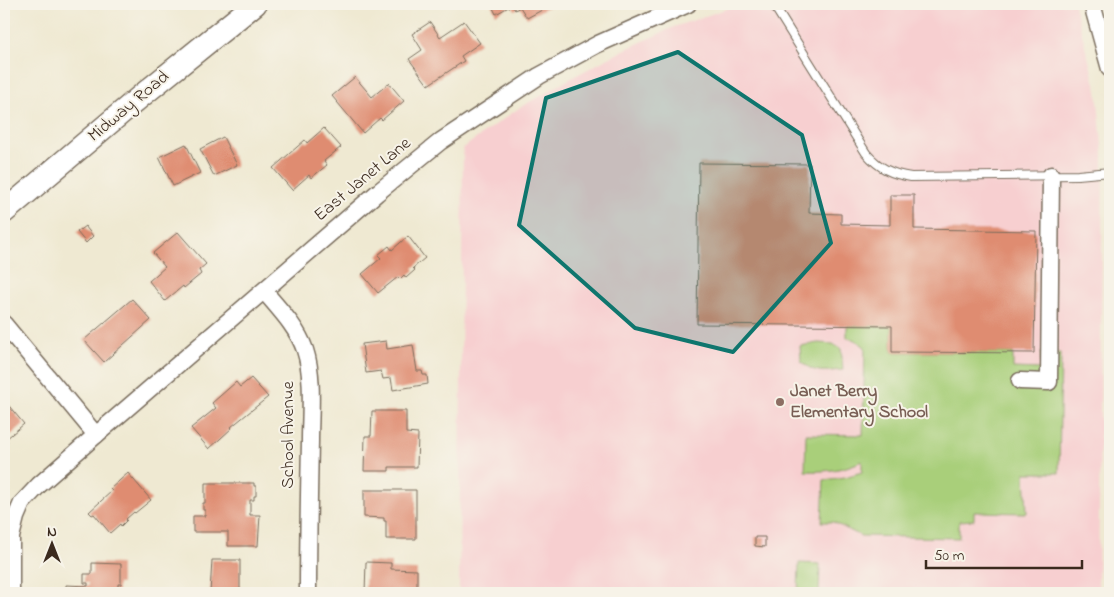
<svg xmlns="http://www.w3.org/2000/svg" width="1114" height="597" font-family="'Indie Flower',sans-serif">
	<style>
		.built { fill: #f7cfd0 }
		.green { fill: #a9cf7a; stroke: #727c4c }
		.building { fill: #df8c71 }
		.lines { fill: none; stroke-linecap: round; stroke-linejoin: round }
		.service-casing { stroke: #7a6d5d; stroke-width: 10 }
		.minor-casing { stroke: #7a6d5d; stroke-width: 19 }
		.secondary-casing { stroke: #7a6d5d; stroke-width: 25 }
		.service { stroke: #fff; stroke-width: 8 }
		.minor { stroke: #fff; stroke-width: 16 }
		.secondary { stroke: #fff; stroke-width: 22 }
		.marked { fill: #0f766e; fill-opacity: 0.2; stroke: #0f766e; stroke-width: 4; stroke-linejoin: round }
		.education-dot { fill: #8d6e63; stroke: #f7f3e8; stroke-width: 2 }
		.labels { text-anchor: middle; dominant-baseline: central; stroke-width: 4; stroke-linejoin: round; paint-order: stroke }
		.street-label { font-size: 18px; fill: #3b2a1e; stroke: #f7f3e8 }
		.education-label { font-size: 18px; font-weight: bold; fill: #785e54; stroke: #f7f3e8; text-anchor: start }
	</style>
	<rect width="100%" height="100%" fill="#f7f3e8"/>
	<filter id="ink" filterUnits="userSpaceOnUse"><feTurbulence type="fractalNoise" baseFrequency=".02" numOctaves="2"/><feDisplacementMap in="SourceGraphic" scale="10" xChannelSelector="R" yChannelSelector="G"/><feConvolveMatrix kernelMatrix="1 2 1 2 8 2 1 2 1" color-interpolation-filters="sRGB"/></filter>
	<filter id="wash" filterUnits="userSpaceOnUse"><feTurbulence type="fractalNoise" baseFrequency=".0096" numOctaves="4" result="noise"/><feDisplacementMap in="SourceGraphic" scale="20" xChannelSelector="R" yChannelSelector="G"/><feGaussianBlur stdDeviation="1.12" result="paint"/><feColorMatrix in="noise" values="0 0 0 0 0 0 0 0 0 0 0 0 0 0 0 0 0 1.4 0 .05"/><feComposite in="paint" operator="in"/></filter>
	<g filter="url(#wash)">
		<rect width="100%" height="100%" fill="#efe9d2"/>
		<!-- built -->
		<path class="built" d="M740 4H1074L1097 91 1103 155 1098 593H459L463 148 519 108 575 76 624 50 674 27Z"/>
		<!-- green -->
		<g class="green">
			<path d="M847 326H892V352L1013 353V368L1041 369V353H1061L1059 473H1025L1027 513 974 512V520L959 521V538L861 536 833 522H822L824 480 845 477 862 472V461C843 470 826 472 805 471L806 434 863 435 865 347 857 341 847 337Z"/>
			<path d="M818 343 833 344 841 349 843 370C825 371 815 375 801 361L800 346Z"/>
			<path d="M799 563 820 564 819 593H798Z"/>
		</g>
		<g id="blocks">
			<!-- building -->
			<g class="building">
				<path d="M491 4H553L527 18 520 7 515 10 512 5 496 14Z"/>
				<path d="M464 21 480 43 461 56 464 61 428 85 409 59 422 50 412 34 430 22 440 37Z"/>
				<path d="M355 77 372 97 389 83 404 101 382 120 380 118 363 133 332 96Z"/>
				<path d="M324 128 341 147 324 161 327 165 311 178 309 175 292 190 273 168 305 140 307 143Z"/>
				<path d="M223 137 237 165 214 176 200 149Z"/>
				<path d="M186 144 200 173 173 186 159 157Z"/>
				<path d="M699 163 810 164 809 213 841 214V224L890 225V195H914V229L1036 231 1034 353 892 352V326L697 324Z"/>
				<path d="M85 226 93 236 86 243 77 232Z"/>
				<path d="M178 232 206 264 199 270 201 274 184 288 183 286 165 301 149 281 165 267 153 253Z"/>
				<path d="M408 236 425 258 413 268 415 270 406 278 404 275 400 279 398 277 378 293 362 274 381 258 378 255 389 246 392 250Z"/>
				<path d="M132 299 151 320 104 362 84 340Z"/>
				<path d="M386 341 387 349 413 345 417 371H422L423 375H427L428 384 393 390 391 378 383 379 381 371 366 373 362 344Z"/>
				<path d="M251 378 268 397 231 427 232 428 209 449 191 428 216 408 212 403 236 382 240 387Z"/>
				<path d="M4 400 24 424 6 439 8 442 4 445Z"/>
				<path d="M372 411H406V433L418 434 417 467H389V471H364L365 436H371Z"/>
				<path d="M128 473 151 500 135 513 134 512 126 519 127 520 121 526 120 524 110 533 94 514 92 515 89 512 112 491 110 489Z"/>
				<path d="M205 483H254V486H256V496H254V500H250V515H260L258 546H228V532H193V516H205V510H203V503H205Z"/>
				<path d="M364 490H416V539H386V521H384V518L364 517Z"/>
				<path d="M755 537H765V547L755 546Z"/>
				<path d="M212 560H240V593H210Z"/>
				<path d="M366 562 391 563V569L417 570V593H365Z"/>
				<path d="M92 563 121 564V584H118V593H66V585L88 586V583H84V574H92Z"/>
			</g>
		</g>
	</g>
	<g filter="url(#ink)">
		<use href="#blocks" fill-opacity="0" stroke="#7a6d5d" stroke-width="1"/>
		<g class="lines">
			<defs>
				<path id="service" d="M773 4 866 153C879 168 891 174 911 177L1078 175 1110 172"/>
				<g id="minor">
					<path d="M1092 4 1110 69"/>
					<path d="M264 291C279 309 297 327 305 350 314 377 310 413 310 441 309 492 308 543 308 593"/>
					<path d="M4 324 96 435"/>
					<path d="M1020 381 1049 382 1051 175"/>
					<path d="M11 593V537L16 517 22 503 39 485 96 435 377 193 441 141 539 76 598 44 688 4"/>
				</g>
				<path id="secondary" d="M4 212 140 97 255 4"/>
			</defs>
			<!-- service casing -->
			<use href="#service" class="service-casing"/>
			<!-- minor casing -->
			<use href="#minor" class="minor-casing"/>
			<!-- secondary casing -->
			<use href="#secondary" class="secondary-casing"/>
			<!-- service -->
			<use href="#service" class="service"/>
			<!-- minor -->
			<use href="#minor" class="minor"/>
			<!-- secondary -->
			<use href="#secondary" class="secondary"/>
		</g>
	</g>
	<!-- marked area -->
	<path class="marked" d="M678 52 802 135 831 243 733 352 635 328 519 225 546 98Z"/>
	<!-- markers -->
	<circle class="education-dot" cx="780" cy="402" r="5"/>
	<g class="labels">
		<!-- street labels -->
		<g class="street-label">
			<text transform="translate(129 107) rotate(-40)">Midway Road</text>
			<text transform="translate(363 180) rotate(-40)">East Janet Lane</text>
			<text transform="translate(289 435) rotate(-90)">School Avenue</text>
		</g>
		<!-- education labels -->
		<g class="education-label">
			<text x="790" y="392">Janet Berry<tspan x="790" dy="21">Elementary School</tspan></text>
		</g>
	</g>
	<!-- margin -->
	<rect width="1114" height="597" fill="none" stroke="#f7f3e8" stroke-width="20"/>
	<!-- north arrow -->
	<g transform="translate(52 544)" stroke="#f7f3e8" stroke-width="4" paint-order="stroke">
	<path d="M0-4L9 19L0 12L-9 19Z" fill="#3b2a1e"/>
	<text y="-8" font-size="14" font-weight="bold" text-anchor="middle" fill="#3b2a1e">N</text>
	</g>
	<!-- scale -->
	<path d="M926 560v8h156v-8" fill="none" stroke="#3b2a1e" stroke-width="2.5"/>
	<text x="934" y="560" font-size="15" fill="#3b2a1e" stroke="#f7f3e8" stroke-width="4" paint-order="stroke">50 m</text>
</svg>
